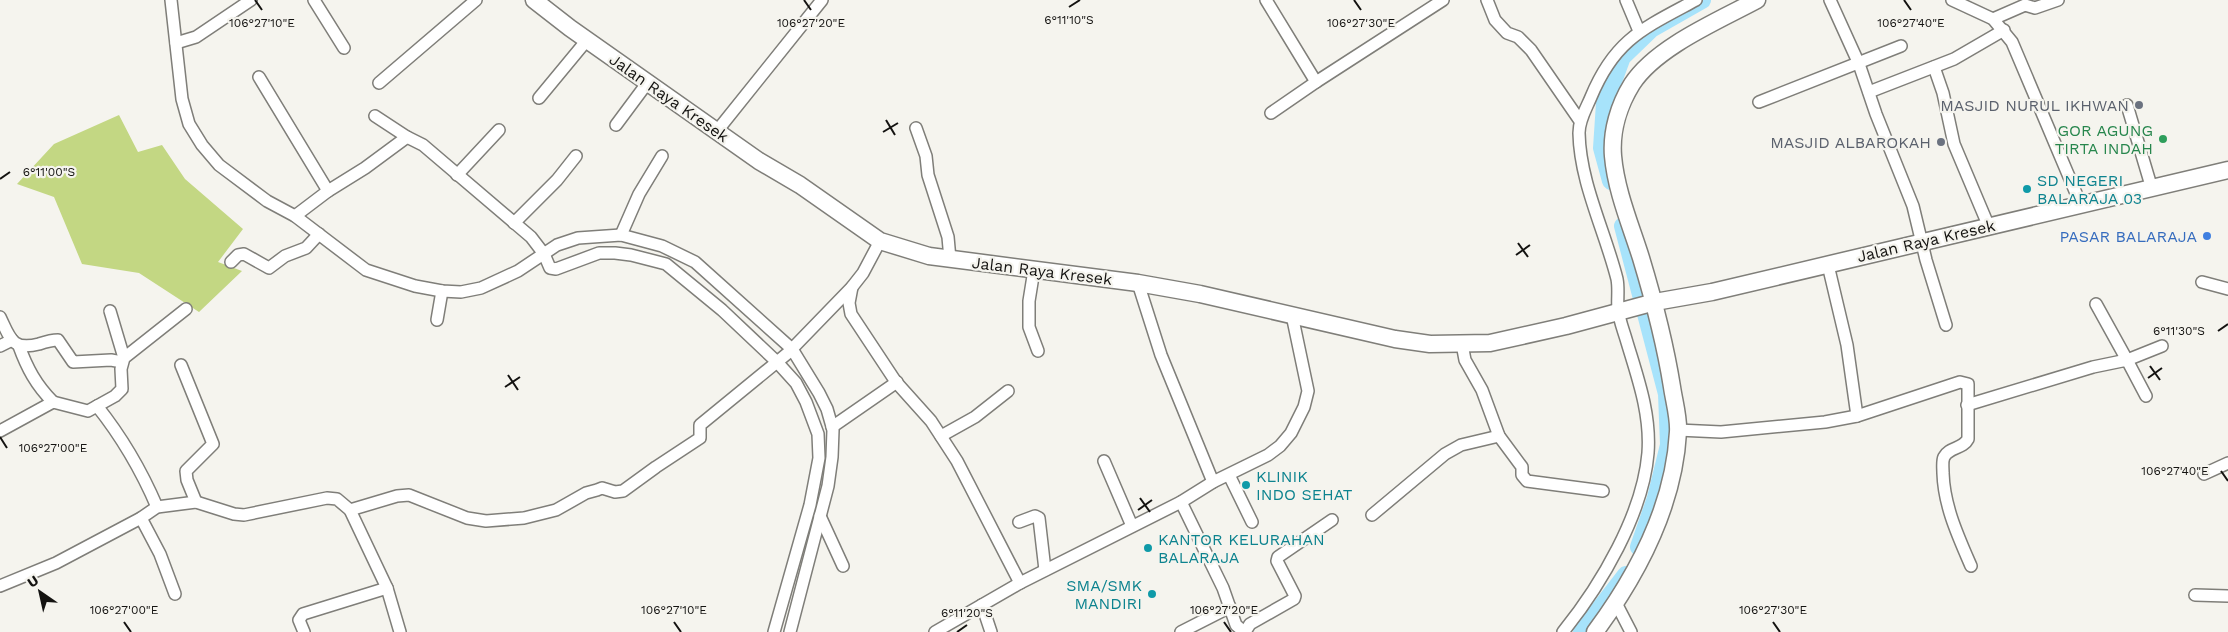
<svg xmlns="http://www.w3.org/2000/svg" width="2228" height="632" font-family="'Work Sans',sans-serif">
	<style>
		.green { fill: #c3d783 }
		.lines { fill: none; stroke-linecap: round; stroke-linejoin: round }
		.river { stroke: #a7e3fb; stroke-width: 18 }
		.street-casing { stroke: #7f7e79; stroke-width: 14 }
		.secondary-casing { stroke: #7f7e79; stroke-width: 19 }
		.street { stroke: #fff; stroke-width: 11 }
		.secondary { stroke: #fff; stroke-width: 16 }
		.ticks { fill: none; stroke: #141311; stroke-width: 2 }
		.worship-dot { fill: #6b7280; stroke: #f5f4ee; stroke-width: 2 }
		.leisure-dot { fill: #2e9e5b; stroke: #f5f4ee; stroke-width: 2 }
		.culture-dot { fill: #0f9aa8; stroke: #f5f4ee; stroke-width: 2 }
		.shop-dot { fill: #3f7fe0; stroke: #f5f4ee; stroke-width: 2 }
		.labels { text-anchor: middle; dominant-baseline: central; stroke-width: 4.5; stroke-linejoin: round; paint-order: stroke }
		.street-label { font-size: 16px; fill: #141311; stroke: #f5f4ee }
		.worship-label { font-size: 16px; fill: #5b616d; stroke: #f5f4ee; text-anchor: end }
		.leisure-label { font-size: 16px; fill: #27864d; stroke: #f5f4ee; text-anchor: end }
		.culture-label { font-size: 16px; fill: #0d838f; stroke: #f5f4ee; text-anchor: start }
		.shop-label { font-size: 16px; fill: #366cbe; stroke: #f5f4ee; text-anchor: end }
		.ticks-label { font-size: 12px; text-anchor: middle; fill: #141311; stroke: #f5f4ee; stroke-width: 4.5; stroke-linejoin: round; paint-order: stroke }
	</style>
	<rect width="100%" height="100%" fill="#f5f4ee"/>
	<!-- green -->
	<path class="green" d="M119 115 138 152 162 145 185 179 243 229 218 262 242 271 199 312 139 273 82 264 54 197 17 184 54 144Z"/>
	<g class="lines">
		<!-- river -->
		<g class="river">
			<path d="M1611 181 1602 148 1605 103 1622 57 1651 29 1702 0"/>
			<path d="M1623 226 1667 394 1669 445 1656 498 1639 547"/>
			<path d="M1582 632 1626 575"/>
		</g>
		<defs>
			<g id="street">
				<path d="M171 0 182 99 189 124 202 145 219 165 267 201 295 216 366 270 415 286 442 291 461 292 481 288 518 271 557 245 578 238 621 235 662 246 695 262 792 349 819 393 827 409 833 430 832 457 828 486 790 632"/>
				<path d="M314 0 344 48"/>
				<path d="M1266 0 1316 82"/>
				<path d="M1487 0 1495 20 1507 33 1518 37 1531 50 1580 121"/>
				<path d="M1626 0 1639 31"/>
				<path d="M1830 0 1859 64 1876 114 1913 206 1926 260 1946 325"/>
				<path d="M1952 0 1993 19 2012 42 2081 205"/>
				<path d="M1993 19 2025 5 2035 8 2058 0"/>
				<path d="M176 43 196 37 251 0"/>
				<path d="M1934 67 1943 93 1954 144 1989 227"/>
				<path d="M259 77 328 191 295 216"/>
				<path d="M379 83 476 0"/>
				<path d="M1869 92 1954 59 2004 30"/>
				<path d="M539 98 587 40"/>
				<path d="M1759 102 1901 46"/>
				<path d="M2127 105 2152 189"/>
				<path d="M1271 113 1316 82 1443 0"/>
				<path d="M375 116 407 137"/>
				<path d="M616 125 648 82"/>
				<path d="M916 128 926 156 928 175 948 237 950 259"/>
				<path d="M717 131 822 0"/>
				<path d="M457 175 499 130"/>
				<path d="M328 191 365 168 407 137 423 145 531 237 544 254 550 268 556 269 599 253H615L631 255 666 264 722 310 777 362 796 383 806 402 818 434 819 458 810 505 774 632"/>
				<path d="M514 223 557 180 576 156"/>
				<path d="M621 235 639 194 662 156"/>
				<path d="M231 262 238 255 244 254 269 268 285 256 306 248 319 234"/>
				<path d="M1828 265 1847 345 1857 416"/>
				<path d="M1034 270 1029 301V327L1038 351"/>
				<path d="M2202 282 2228 289"/>
				<path d="M1138 283 1161 355 1213 482"/>
				<path d="M852 287 849 303 851 314 896 382 931 421 957 461 1020 583"/>
				<path d="M2096 304 2127 360 2162 346"/>
				<path d="M110 311 124 358"/>
				<path d="M0 317C10 338 12 351 39 344 45 342 52 340 58 340L73 362 111 360 122 362"/>
				<path d="M437 320 442 291"/>
				<path d="M1462 344 1465 360 1482 390 1499 436 1522 467V475L1527 481 1603 491"/>
				<path d="M0 346 12 340"/>
				<path d="M19 346C27 368 36 385 53 402"/>
				<path d="M181 365 213 444 186 471 187 480 196 502"/>
				<path d="M1967 405 2093 367 2127 360 2146 396"/>
				<path d="M97 406 115 396 122 389 121 369 124 358 186 309"/>
				<path d="M832 427 897 382"/>
				<path d="M1678 430 1721 432 1825 422 1857 416 1960 382 1968 384V439C1963 449 1949 447 1944 457 1942 461 1943 468 1943 473 1944 506 1958 536 1971 566"/>
				<path d="M0 431 53 402 88 411 97 406C121 436 142 472 157 507"/>
				<path d="M941 436 975 417 1008 391"/>
				<path d="M1104 461 1132 526"/>
				<path d="M2204 474 2228 463"/>
				<path d="M1229 475 1252 522"/>
				<path d="M1181 502 1223 588 1236 625 1244 632"/>
				<path d="M350 510 397 496 409 495 467 518 486 521 524 518 556 510 586 493 597 490 602 488 615 492 623 491 656 467 700 438V425L788 353 852 287 863 273 880 241"/>
				<path d="M1372 515 1445 454 1461 445 1499 436"/>
				<path d="M820 516 843 566"/>
				<path d="M141 518 160 554 175 594"/>
				<path d="M1019 522 1035 516 1039 518 1045 570"/>
				<path d="M0 586 56 563 141 518 157 507 196 502 234 514 244 515 327 498 337 499 350 510 387 588 400 632"/>
				<path d="M2195 595 2228 596"/>
				<path d="M1616 603 1631 632"/>
				<path d="M982 605 991 632"/>
				<path d="M304 632 299 620 303 614 387 588"/>
				<path d="M935 632 1020 583 1181 502 1213 482 1268 455 1280 446 1291 433 1304 407 1308 391 1292 315"/>
				<path d="M1181 632 1230 607"/>
				<path d="M1245 632 1250 624 1294 599 1295 596 1277 561 1278 557 1332 520"/>
				<path d="M1563 632C1601 585 1643 514 1648 453 1651 413 1637 376 1626 339 1623 329 1619 319 1618 309 1617 300 1619 289 1617 279 1605 231 1580 183 1579 133 1579 120 1586 109 1591 97 1615 39 1644 28 1696 0"/>
			</g>
			<g id="secondary">
				<path d="M534 0 570 28 759 161 800 185 880 241 929 256 1138 283 1200 294 1395 339 1430 344 1490 343 1566 326 1655 302 1712 292 2228 170"/>
				<path d="M1595 632C1638 574 1674 506 1678 432 1679 418 1674 401 1672 387 1665 343 1654 301 1641 258 1631 226 1616 191 1613 156 1611 131 1619 105 1632 84 1656 47 1718 21 1757 0"/>
			</g>
		</defs>
		<!-- street casing -->
		<use href="#street" class="street-casing"/>
		<!-- secondary casing -->
		<use href="#secondary" class="secondary-casing"/>
		<!-- street -->
		<use href="#street" class="street"/>
		<!-- secondary -->
		<use href="#secondary" class="secondary"/>
	</g>
	<!-- ticks -->
	<path class="ticks" d="M255 0 262 10M804 0 811 10M1354 0 1361 10M1904 0 1911 10M1069 7 1080 0M886 120 895 135M883 132 898 123M0 179 10 172M1518 243 1528 257M1516 255 1530 245M2218 331 2228 324M2150 366 2160 380M508 375 518 390M2148 378 2162 368M505 387 520 377M0 437 7 448M2221 471 2228 481M1140 498 1150 512M1138 510 1152 500M124 622 131 632M674 622 681 632M1224 622 1231 632M1773 622 1780 632M957 632 967 625"/>
	<!-- markers -->
	<g class="worship-dot">
		<circle cx="2139" cy="105" r="5"/>
		<circle cx="1941" cy="142" r="5"/>
	</g>
	<circle class="leisure-dot" cx="2163" cy="139" r="5"/>
	<g class="culture-dot">
		<circle cx="2027" cy="189" r="5"/>
		<circle cx="1246" cy="485" r="5"/>
		<circle cx="1148" cy="548" r="5"/>
		<circle cx="1152" cy="594" r="5"/>
	</g>
	<circle class="shop-dot" cx="2207" cy="236" r="5"/>
	<g class="labels">
		<!-- street labels -->
		<g class="street-label">
			<text transform="translate(669 98) rotate(35)">Jalan Raya Kresek</text>
			<text transform="translate(1926 241) rotate(-13)">Jalan Raya Kresek</text>
			<text transform="translate(1042 271) rotate(7)">Jalan Raya Kresek</text>
		</g>
		<!-- worship labels -->
		<g class="worship-label">
			<text x="2129" y="105">MASJID NURUL IKHWAN</text>
			<text x="1931" y="142">MASJID ALBAROKAH</text>
		</g>
		<!-- leisure labels -->
		<g class="leisure-label">
			<text x="2153" y="130">GOR AGUNG<tspan x="2153" dy="18">TIRTA INDAH</tspan></text>
		</g>
		<!-- culture labels -->
		<g class="culture-label">
			<text x="2037" y="180">SD NEGERI<tspan x="2037" dy="18">BALARAJA 03</tspan></text>
			<text x="1256" y="476">KLINIK<tspan x="1256" dy="18">INDO SEHAT</tspan></text>
			<text x="1158" y="539">KANTOR KELURAHAN<tspan x="1158" dy="18">BALARAJA</tspan></text>
			<text x="1142" y="585" text-anchor="end">SMA/SMK<tspan x="1142" dy="18">MANDIRI</tspan></text>
		</g>
		<!-- shop labels -->
		<g class="shop-label">
			<text x="2197" y="236">PASAR BALARAJA</text>
		</g>
	</g>
	<g class="ticks-label">
		<text x="1069" y="24">6°11'10"S</text>
		<text x="262" y="27">106°27'10"E</text>
		<text x="811" y="27">106°27'20"E</text>
		<text x="1361" y="27">106°27'30"E</text>
		<text x="1911" y="27">106°27'40"E</text>
		<text x="49" y="176">6°11'00"S</text>
		<text x="2179" y="335">6°11'30"S</text>
		<text x="53" y="452">106°27'00"E</text>
		<text x="2175" y="475">106°27'40"E</text>
		<text x="124" y="614">106°27'00"E</text>
		<text x="674" y="614">106°27'10"E</text>
		<text x="1224" y="614">106°27'20"E</text>
		<text x="1773" y="614">106°27'30"E</text>
		<text x="967" y="617">6°11'20"S</text>
	</g>
	<!-- north arrow -->
	<g transform="translate(40 592) rotate(326)" stroke="#f5f4ee" stroke-width="4" paint-order="stroke">
	<path d="M0-4L9 19L0 12L-9 19Z" fill="#141311"/>
	<text y="-8" font-size="14" font-weight="bold" text-anchor="middle" fill="#141311">U</text>
	</g>
</svg>
